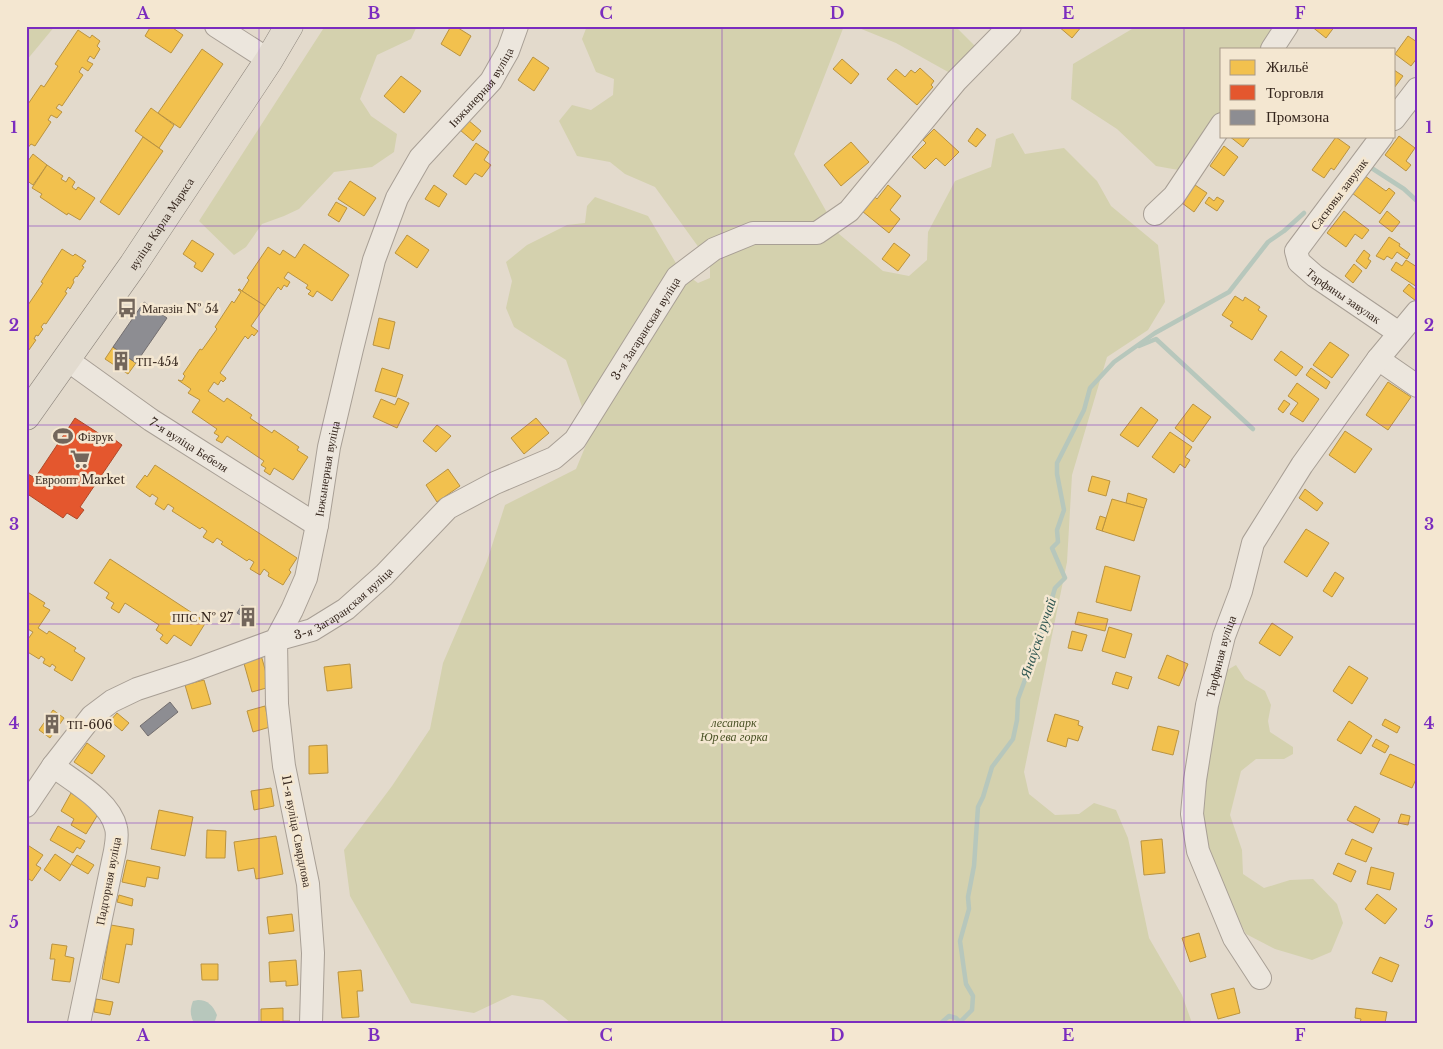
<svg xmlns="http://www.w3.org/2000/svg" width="1443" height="1049" font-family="'Libre Baskerville',serif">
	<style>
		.green { fill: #d4d1ae }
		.water { fill: #b7c7bc }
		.homes { fill: #f2c14e; stroke: #ba9340 }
		.shops { fill: #e4572e; stroke: #b04929 }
		.industry { fill: #8d8d92; stroke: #736e6f }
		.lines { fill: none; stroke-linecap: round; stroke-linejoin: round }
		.stream { stroke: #b7c7bc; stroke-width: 4.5 }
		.minor-casing { stroke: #a89f95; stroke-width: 24 }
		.major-casing { stroke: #8d857c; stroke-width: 29 }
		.minor { stroke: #ece6dd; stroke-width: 22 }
		.major { stroke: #e2dbcf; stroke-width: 28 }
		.grid { fill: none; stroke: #7b2cbf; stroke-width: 1; stroke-opacity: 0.55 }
		.labels { text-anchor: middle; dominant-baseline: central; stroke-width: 5; stroke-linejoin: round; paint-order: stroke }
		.street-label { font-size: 12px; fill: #36271e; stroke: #f4e7d1 }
		.poi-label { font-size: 12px; fill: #36271e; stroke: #f4e7d1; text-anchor: start }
		.park-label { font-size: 12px; font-style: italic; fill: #4a5225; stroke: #f4e7d1 }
		.water-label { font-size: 14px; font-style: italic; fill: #2d5550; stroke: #f4e7d1 }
		.neatline { fill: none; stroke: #7b2cbf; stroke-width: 2 }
		.grid-label { font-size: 16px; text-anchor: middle; font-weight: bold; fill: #7b2cbf }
	</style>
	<rect width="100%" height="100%" fill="#e3dacc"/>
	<!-- green -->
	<g class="green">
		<path d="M26 26H55L26 61Z"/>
		<path d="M325 26H417L411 39 377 55 360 99 371 116 397 134 394 152 372 167 334 172 299 209 284 216 262 224 246 247 234 255 199 221Z"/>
		<path d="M587 26H844L794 154 839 234 883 271 909 276 927 260 928 232 955 181 991 167 996 139 1013 133 1025 154 1064 148 1097 181 1111 206 1158 245 1165 302 1148 330 1107 357 1072 475 1067 562 1024 772 1029 794 1055 815 1079 814 1094 803 1116 810 1128 838 1149 938 1182 995 1192 1023H571L543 1000 512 995 474 1013 411 1003 350 896 344 850 392 786 430 729 443 663 487 561 505 505 576 469 591 433 566 360 514 327 506 308 512 281 506 262 527 245 567 225 585 223 587 206 595 197 648 216 680 270 698 283 710 278V263L655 187 625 174 610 162 577 156 559 121 572 105 591 110 613 95 614 79 596 72 582 39Z"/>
		<path d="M854 26H955L980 51 950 73 896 43Z"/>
		<path d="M1137 26H1284L1268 49H1222V116L1184 171 1156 166 1117 129 1071 99 1073 64Z"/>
		<path d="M1236 665 1245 679 1265 691 1271 705 1268 721 1270 732 1293 747V754L1284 759H1256L1241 771 1230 815 1242 850 1243 874 1264 888 1290 880 1313 879 1337 904 1343 923 1331 952 1312 960 1275 949 1246 934 1219 882 1205 848 1197 806 1222 673Z"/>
	</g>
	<!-- water -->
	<path class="water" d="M198 1000C208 1000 213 1006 217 1015L215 1021 211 1023 193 1021C190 1014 190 1009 193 1001Z"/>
	<!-- homes -->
	<g class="homes">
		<path d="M151 26H170L183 35 171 53 145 36Z"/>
		<path d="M451 26H455L471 36 460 56 441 44Z"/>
		<path d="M1058 26H1082L1072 38Z"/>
		<path d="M1311 26H1335L1326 38Z"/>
		<path d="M78 30 90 38 92 35 100 41 97 46 100 49 94 59 90 56 87 61 93 64 88 71 82 67 79 72 83 75 62 106 59 104 56 108 62 112 57 118 51 115 48 120 51 122 35 146 31 144 26 150V107L41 85 44 87 58 66 55 64Z"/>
		<path d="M1408 36 1417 42V58L1411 66 1395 54Z"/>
		<path d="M202 49 223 64 180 128 158 113Z"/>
		<path d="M533 57 549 68 534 91 518 80Z"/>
		<path d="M842 59 859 74 851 84 833 69Z"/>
		<path d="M920 68 934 81 931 85 933 87 917 105 887 79 896 69 905 77 911 70 915 73Z"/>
		<path d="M1394 70 1403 76 1394 88Z"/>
		<path d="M401 76 421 91 404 113 384 96Z"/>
		<path d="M151 108 174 125 159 148 135 131Z"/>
		<path d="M468 120 481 131 473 141 460 130Z"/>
		<path d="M977 128 986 135 976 147 968 141Z"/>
		<path d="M934 129 959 152 945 166 936 158 925 169 912 157 926 143 923 140Z"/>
		<path d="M1229 136H1251L1243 147Z"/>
		<path d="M1399 136 1415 148 1406 161 1411 165 1406 171 1385 155Z"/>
		<path d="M143 137 163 151 119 215 100 202Z"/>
		<path d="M1336 137 1350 147 1334 170 1331 168 1324 178 1312 170Z"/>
		<path d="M851 142 869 162 841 186 824 165Z"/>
		<path d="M476 143 489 152 484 160 491 165 482 177 475 173 466 185 453 176Z"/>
		<path d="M1224 146 1238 157 1224 176 1210 166Z"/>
		<path d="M33 154 47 165 33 185 26 180V160L28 161Z"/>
		<path d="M47 165 63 176 61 179 66 182 69 177 75 182 72 187 76 190 78 187 95 198 80 220 68 213 67 215 40 197 42 194 32 188Z"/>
		<path d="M1365 176 1386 191 1389 188 1395 193 1380 214 1352 193Z"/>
		<path d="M350 181 376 198 364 216 338 199Z"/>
		<path d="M434 185 447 194 439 207 425 199Z"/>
		<path d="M888 185 901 196 890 210 900 219 889 233 862 211 874 196 877 199Z"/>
		<path d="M1195 185 1207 193 1194 212 1182 203Z"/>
		<path d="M1209 197 1214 201 1217 197 1224 201 1217 211 1205 203Z"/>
		<path d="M336 202 347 208 339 222 328 215Z"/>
		<path d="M1344 211 1369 230 1362 239 1355 234 1346 247 1327 233Z"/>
		<path d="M1387 211 1400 222 1392 232 1379 222Z"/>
		<path d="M407 235 429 250 417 268 395 253Z"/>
		<path d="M1389 237 1400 244 1399 246 1410 254 1407 259 1397 252 1392 259 1387 256 1384 260 1376 256Z"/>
		<path d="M192 240 214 254 202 272 194 267 196 263 183 254Z"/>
		<path d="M894 243 910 255 898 271 882 259Z"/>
		<path d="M304 244 349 275 332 301 317 291 313 297 308 294 311 291 306 288 308 285 288 272 284 278 290 282 287 287 284 285 281 290 278 287 265 306 239 289 242 291 249 280 247 278 268 247 280 255 283 250 295 258Z"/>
		<path d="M62 249 73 256 75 254 86 261 82 266 84 267 77 277 76 276 73 280 74 282 70 289 68 287 65 292 67 293 46 324 44 323 41 327 43 329 38 336 36 335 34 339 36 340 26 354V304L28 305 43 283 41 282Z"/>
		<path d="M1364 250 1370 255 1368 259 1371 261 1366 269 1356 261Z"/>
		<path d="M1406 260 1417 267V287L1391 270 1396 262 1402 266Z"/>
		<path d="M1354 264 1362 271 1353 283 1345 276Z"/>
		<path d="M1409 284 1417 291 1416 301 1403 291Z"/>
		<path d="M239 289 265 306 251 326 258 331 254 336 252 334 248 339 245 336 220 373 226 378 225 380 223 382 221 380 218 385 214 382 208 391 224 402 227 398 252 415 250 418 272 433 274 430 299 447 297 450 308 457 293 480 274 468 270 475 264 471 266 468 261 465 264 461 227 436 222 443 216 440 219 436 214 433 217 429 192 412 200 400 188 393 191 389 178 380 182 381 185 376 183 374 200 349 202 350 217 329 215 327 232 301 234 303 241 292 238 290Z"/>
		<path d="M1235 296 1243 301 1245 297 1260 307 1258 310 1267 316 1252 340 1230 326 1233 322 1222 315Z"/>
		<path d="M379 318 395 322 389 349 373 345Z"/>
		<path d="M1330 342 1349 355 1332 378 1313 365Z"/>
		<path d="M113 347 136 363 128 374 105 359Z"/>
		<path d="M1281 351 1303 367 1296 376 1274 360Z"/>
		<path d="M382 368 403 375 396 397 375 391Z"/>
		<path d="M1311 368 1330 382 1326 389 1306 375Z"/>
		<path d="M1388 382 1411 397 1388 430 1366 415Z"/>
		<path d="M1297 383 1319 399 1303 422 1290 414 1298 403 1288 396Z"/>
		<path d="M398 398 409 403 397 428 373 417 381 399 395 405Z"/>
		<path d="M1284 400 1290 404 1283 413 1278 409Z"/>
		<path d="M1193 404 1211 417 1193 442 1175 428Z"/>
		<path d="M1141 407 1158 420 1138 447 1120 435Z"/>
		<path d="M536 418 549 433 524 454 511 438Z"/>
		<path d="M437 425 451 436 436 452 423 441Z"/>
		<path d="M1345 431 1372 449 1355 473 1329 455Z"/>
		<path d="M1170 432 1192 447 1185 457 1190 460 1185 468 1180 464 1174 473 1152 457Z"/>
		<path d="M155 465 297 558 289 570 291 572 283 585 268 576 269 573 264 569 260 575 250 569 254 562 249 559 247 561 221 544 223 542 217 538 213 543 203 537 207 531 202 527 200 529 172 511 174 508 168 504 164 510 155 504 158 498 152 494 150 497 136 487 145 475 147 477Z"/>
		<path d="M448 469 460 486 437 502 426 485Z"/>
		<path d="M1092 476 1110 481 1106 496 1088 491Z"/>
		<path d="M1305 489 1323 503 1317 511 1299 498Z"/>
		<path d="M1128 493 1147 499 1144 508 1126 503Z"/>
		<path d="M1112 499 1144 508 1134 541 1102 531Z"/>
		<path d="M1100 516 1106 518 1102 531 1096 529Z"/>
		<path d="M1306 529 1329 543 1307 577 1284 562Z"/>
		<path d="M110 559 206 622 191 646 174 635 167 644 160 639 163 635 156 630 159 625 125 603 119 613 111 608 114 603 106 598 109 593 94 583Z"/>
		<path d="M1105 566 1140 576 1131 611 1096 602Z"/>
		<path d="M1335 572 1344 578 1332 597 1323 591Z"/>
		<path d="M26 591 45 603 43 606 50 610 38 628 47 634 49 631 76 648 74 651 85 658 72 681 54 670 56 667 52 664 50 667 43 663 45 659 41 656 39 659 26 651V642L33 632 26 628Z"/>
		<path d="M1078 612 1108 619 1105 631 1075 624Z"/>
		<path d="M1272 623 1293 637 1280 656 1259 643Z"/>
		<path d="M1109 627 1132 634 1125 658 1102 651Z"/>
		<path d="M1072 631 1087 635 1082 651 1068 648Z"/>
		<path d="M261 655 270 687 252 692 243 660Z"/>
		<path d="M1167 655 1188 664 1179 686 1158 678Z"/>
		<path d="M350 664 352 688 327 691 324 667Z"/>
		<path d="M1349 666 1368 678 1352 704 1333 691Z"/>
		<path d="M1116 672 1132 677 1128 689 1112 684Z"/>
		<path d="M204 680 211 704 192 709 185 685Z"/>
		<path d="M265 706 270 727 253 732 247 711Z"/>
		<path d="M53 710 64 718 50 738 39 730Z"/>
		<path d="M117 713 129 723 122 731 110 721Z"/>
		<path d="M1055 714 1079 721 1078 725 1083 727 1078 741 1068 738 1066 747 1047 741Z"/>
		<path d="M1385 719 1400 727 1397 733 1382 725Z"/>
		<path d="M1349 721 1372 736 1361 754 1337 740Z"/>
		<path d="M1158 726 1179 731 1173 755 1152 750Z"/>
		<path d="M1376 739 1389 746 1385 753 1372 746Z"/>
		<path d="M87 743 105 756 92 774 74 762Z"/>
		<path d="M327 745 328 773 309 774V746Z"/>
		<path d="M1390 754 1417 766V777L1412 788 1380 774Z"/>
		<path d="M271 788 274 806 254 810 251 791Z"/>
		<path d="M71 793 100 811 86 834 71 825 74 819 61 811Z"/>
		<path d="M1355 806 1380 819 1373 833 1347 820Z"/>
		<path d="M159 810 193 817 185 856 151 849Z"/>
		<path d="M1401 814 1410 816 1408 825 1398 823Z"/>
		<path d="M58 826 85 841 80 849 77 847 73 853 50 840Z"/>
		<path d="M207 830 226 831 225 858H206Z"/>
		<path d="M276 836 283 874 256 879 254 868 238 871 234 842Z"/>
		<path d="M1162 839 1165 873 1144 875 1141 841Z"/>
		<path d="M1352 839 1372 848 1366 862 1345 854Z"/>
		<path d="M26 844 43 855 36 865 41 868 32 881 26 877Z"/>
		<path d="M55 854 71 865 60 881 44 870Z"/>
		<path d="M77 855 94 865 88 874 71 864Z"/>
		<path d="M127 860 160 867 158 879 147 877 145 887 122 882Z"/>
		<path d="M1338 863 1356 871 1351 882 1333 874Z"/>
		<path d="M1371 867 1394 873 1390 890 1367 884Z"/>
		<path d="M1377 894 1397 909 1385 924 1365 909Z"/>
		<path d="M119 895 133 899 132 906 117 902Z"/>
		<path d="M292 914 294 931 269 934 267 917Z"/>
		<path d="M111 925 134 929 132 945 126 944 119 983 102 979Z"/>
		<path d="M1199 933 1206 957 1190 962 1182 938Z"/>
		<path d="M52 944 67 946 65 956 74 958 70 982 52 980 55 959H50Z"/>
		<path d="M1380 957 1399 965 1392 982 1372 973Z"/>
		<path d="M296 960 298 985 286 986V981L270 982 269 962Z"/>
		<path d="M201 964H218V980H202Z"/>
		<path d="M361 970 363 991H357L359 1017 342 1018 338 972Z"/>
		<path d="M1234 988 1240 1013 1218 1019 1211 994Z"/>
		<path d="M96 999 113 1002 110 1015 94 1012Z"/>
		<path d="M283 1008V1021H290V1023H261V1009Z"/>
		<path d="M1356 1008 1387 1012 1385 1023H1360L1361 1019 1355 1018Z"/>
	</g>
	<!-- shops -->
	<path class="shops" d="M75 418 109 440 111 437 122 445 80 507 84 510 77 519 67 513 63 518 26 493V473L35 478Z"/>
	<!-- industry -->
	<g class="industry">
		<path d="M144 302 167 318 136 363 113 347Z"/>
		<path d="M242 605 255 613 250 621 237 613Z"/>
		<path d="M170 702 178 712 148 736 140 726Z"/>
	</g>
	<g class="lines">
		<!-- stream -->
		<g class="stream">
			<path d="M1370 167 1404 189 1417 201"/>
			<path d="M1139 346 1156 339 1253 429"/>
			<path d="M941 1023 949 1016 956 1018 960 1022 972 1010 973 996 966 984 960 941 969 909 968 897 974 866 978 807 983 797 992 767 1013 739 1017 720 1018 699 1041 636 1055 588 1065 578 1052 548 1058 542 1057 530 1064 510 1057 474V463L1084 410 1090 388 1114 362 1155 333 1229 292 1268 242 1284 231 1304 213"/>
		</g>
		<defs>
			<g id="minor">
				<path d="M216 26 269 60"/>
				<path d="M1272 49 1287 26"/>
				<path d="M1394 119 1417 89"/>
				<path id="s1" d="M1382 136 1296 251 1299 262 1315 276 1399 333"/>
				<path d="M1155 214 1174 196 1222 124"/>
				<path id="s2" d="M66 359 151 420 317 525"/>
				<path d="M1378 359 1417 386"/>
				<path d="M53 766C74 782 110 801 116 828 118 835 116 844 115 851L79 1023"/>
				<path id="s3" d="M26 806 53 766 92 716 112 701 137 689 192 671 276 640 292 610 306 578 317 525 329 447 352 349 374 260 397 198 420 158 491 81 508 51 517 26"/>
				<path id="s4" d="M1260 978 1234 938 1198 851 1192 814 1195 780 1207 705 1224 636 1241 591 1253 543 1302 465 1378 359 1417 312"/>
				<path id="s5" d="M311 1023 313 953 308 884 284 766 277 704 276 640 312 630 346 609 384 575 448 508 495 483 554 458 575 440 677 277 714 249 753 233H817L849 211 956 81 1010 26"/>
			</g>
			<g id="major">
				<path id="s6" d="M26 416 133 265 269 60 289 26"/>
			</g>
		</defs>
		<!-- minor casing -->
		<use href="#minor" class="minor-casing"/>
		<!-- major casing -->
		<use href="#major" class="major-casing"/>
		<!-- minor -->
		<use href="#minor" class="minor"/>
		<!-- major -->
		<use href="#major" class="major"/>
	</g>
	<!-- grid -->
	<path class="grid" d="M259 26V1023M490 26V1023M722 26V1023M953 26V1023M1184 26V1023M26 226H1417M26 425H1417M26 624H1417M26 823H1417"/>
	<!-- icons -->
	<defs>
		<symbol id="bus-bare" viewBox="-9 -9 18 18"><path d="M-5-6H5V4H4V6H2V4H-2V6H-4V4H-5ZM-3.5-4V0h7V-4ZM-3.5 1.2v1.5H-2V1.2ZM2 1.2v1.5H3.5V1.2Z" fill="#73665b" stroke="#f4e7d1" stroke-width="2.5" paint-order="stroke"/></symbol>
		<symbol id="building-bare" viewBox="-9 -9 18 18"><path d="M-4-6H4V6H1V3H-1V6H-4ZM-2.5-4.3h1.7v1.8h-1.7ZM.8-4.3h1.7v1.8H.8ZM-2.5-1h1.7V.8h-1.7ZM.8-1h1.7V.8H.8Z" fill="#73665b" stroke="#f4e7d1" stroke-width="2.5" paint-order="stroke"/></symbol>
		<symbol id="stadium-bare" viewBox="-9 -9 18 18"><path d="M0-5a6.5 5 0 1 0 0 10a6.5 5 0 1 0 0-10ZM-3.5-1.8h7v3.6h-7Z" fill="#73665b" stroke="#f4e7d1" stroke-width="2.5" paint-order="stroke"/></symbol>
		<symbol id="supermarket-bare" viewBox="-9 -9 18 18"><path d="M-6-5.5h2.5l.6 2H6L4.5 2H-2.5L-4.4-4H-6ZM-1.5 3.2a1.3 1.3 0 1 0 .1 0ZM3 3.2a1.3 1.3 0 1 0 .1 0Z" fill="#73665b" stroke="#f4e7d1" stroke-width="2.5" paint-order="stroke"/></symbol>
	</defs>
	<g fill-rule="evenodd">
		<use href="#bus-bare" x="113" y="294" width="28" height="28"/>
		<use href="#building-bare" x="107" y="347" width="28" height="28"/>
		<use href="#stadium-bare" x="49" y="422" width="28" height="28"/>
		<use href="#supermarket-bare" x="66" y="445" width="28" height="28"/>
		<use href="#building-bare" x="234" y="603" width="28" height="28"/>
		<use href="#building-bare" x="38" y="710" width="28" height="28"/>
	</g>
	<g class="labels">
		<!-- street labels -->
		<g class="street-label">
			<text stroke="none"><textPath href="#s3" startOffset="912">Інжынерная вуліца</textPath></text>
			<text transform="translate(1339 194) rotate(-53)">Сасновы завулак</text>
			<text stroke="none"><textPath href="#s6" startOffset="235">вуліца Карла Маркса</textPath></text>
			<text stroke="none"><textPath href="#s1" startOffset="211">Тарфяны завулак</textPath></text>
			<text stroke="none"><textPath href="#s5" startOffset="884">3-я Загаранская вуліца</textPath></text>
			<text stroke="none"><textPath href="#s2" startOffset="150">7-я вуліца Бебеля</textPath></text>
			<text stroke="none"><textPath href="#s3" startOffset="492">Інжынерная вуліца</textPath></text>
			<text stroke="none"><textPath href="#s5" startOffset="464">3-я Загаранская вуліца</textPath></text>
			<text stroke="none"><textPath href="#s4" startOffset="340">Тарфяная вуліца</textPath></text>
			<text transform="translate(297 831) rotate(79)">11-я вуліца Свярдлова</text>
			<text transform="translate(108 881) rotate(-79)">Падгорная вуліца</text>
		</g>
		<!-- poi labels -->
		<g class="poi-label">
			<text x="142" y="308">Магазін № 54</text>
			<text x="136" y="361">ТП-454</text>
			<text x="78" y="436">Фізрук</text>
			<text x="80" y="479" text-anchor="middle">Евроопт Market</text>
			<text x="233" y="617" text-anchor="end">ППС № 27</text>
			<text x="67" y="724">ТП-606</text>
		</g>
		<!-- park labels -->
		<g class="park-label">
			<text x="734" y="722">лесапарк<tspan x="734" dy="14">Юрʼева горка</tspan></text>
		</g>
		<!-- water labels -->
		<g class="water-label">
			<text transform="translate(1038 638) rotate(-71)">Янаўскі ручай</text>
		</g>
	</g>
	<!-- border -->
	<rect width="1443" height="1049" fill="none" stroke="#f4e7d1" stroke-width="55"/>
	<!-- legend -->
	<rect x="1220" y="48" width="175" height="90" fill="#f4e7d1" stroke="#a89a89"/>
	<rect x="1230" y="60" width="25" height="15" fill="#f2c14e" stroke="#a89a89"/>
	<text x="1266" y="72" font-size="15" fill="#36271e">Жильё</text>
	<rect x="1230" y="85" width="25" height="15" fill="#e4572e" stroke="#a89a89"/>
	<text x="1266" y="98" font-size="15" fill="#36271e">Торговля</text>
	<rect x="1230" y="110" width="25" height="15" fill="#8d8d92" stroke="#a89a89"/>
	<text x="1266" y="122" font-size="15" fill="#36271e">Промзона</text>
	<rect x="28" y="28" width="1388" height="994" class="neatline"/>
	<g class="grid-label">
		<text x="143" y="19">A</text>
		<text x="374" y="19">B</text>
		<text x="606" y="19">C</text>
		<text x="837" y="19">D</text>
		<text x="1068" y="19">E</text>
		<text x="1300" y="19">F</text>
		<text x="14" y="133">1</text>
		<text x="1429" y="133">1</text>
		<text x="14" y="331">2</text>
		<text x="1429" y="331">2</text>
		<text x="14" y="530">3</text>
		<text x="1429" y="530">3</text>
		<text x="14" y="729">4</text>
		<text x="1429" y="729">4</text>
		<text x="14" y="928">5</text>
		<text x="1429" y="928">5</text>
		<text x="143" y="1041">A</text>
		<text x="374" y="1041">B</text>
		<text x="606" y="1041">C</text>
		<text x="837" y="1041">D</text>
		<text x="1068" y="1041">E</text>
		<text x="1300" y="1041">F</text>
	</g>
</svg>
